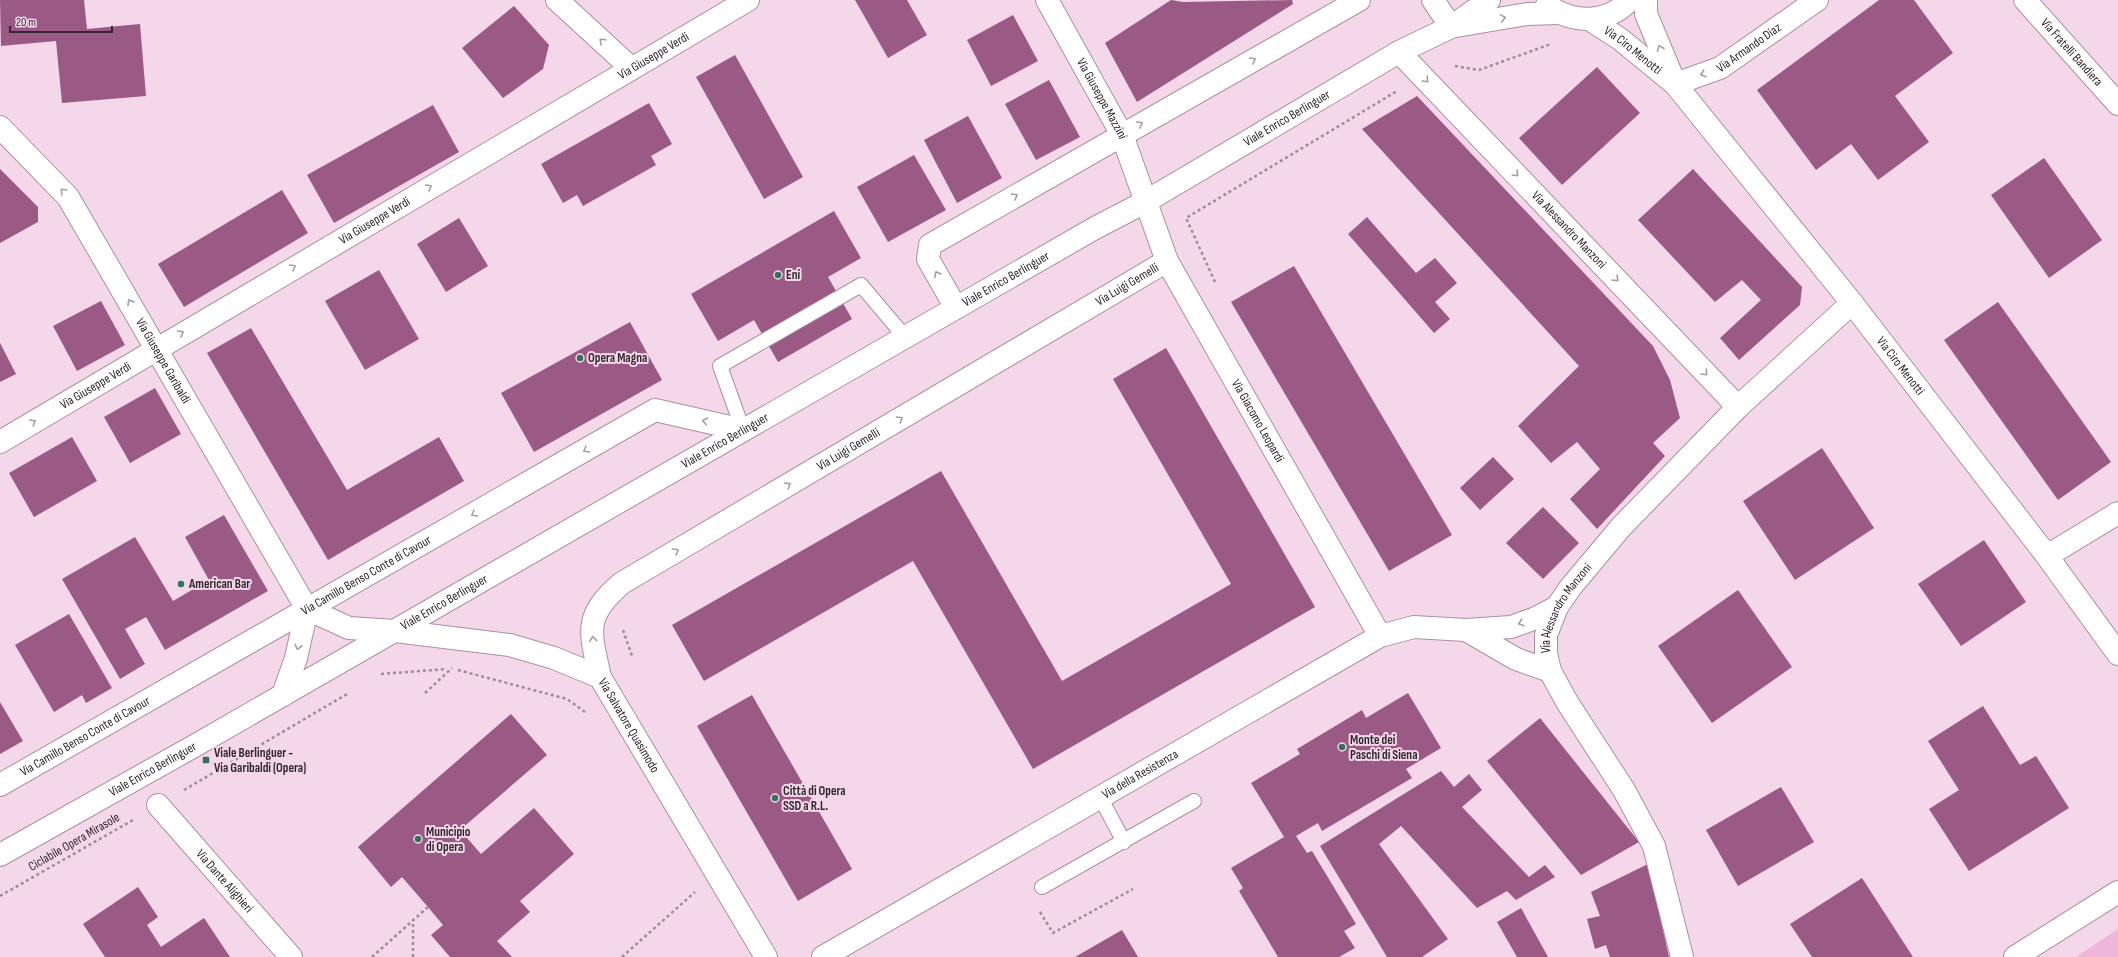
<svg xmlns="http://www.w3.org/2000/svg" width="2118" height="957" font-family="'Sofia Sans Condensed',sans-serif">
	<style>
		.green { fill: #eeb6da }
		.building { fill: #9a5a85 }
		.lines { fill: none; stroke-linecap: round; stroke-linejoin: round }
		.lane-casing { stroke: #ab90a1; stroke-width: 16 }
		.street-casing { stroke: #ab90a1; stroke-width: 24 }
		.secondary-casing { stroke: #ab90a1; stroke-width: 24 }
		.path { stroke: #a08b98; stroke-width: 2.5; stroke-dasharray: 3 3; stroke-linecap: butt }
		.lane { stroke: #fff; stroke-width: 14 }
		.street { stroke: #fff; stroke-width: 22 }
		.secondary { stroke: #fff; stroke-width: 22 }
		.oneway { stroke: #a39ea1 }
		.poi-dot { fill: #34705b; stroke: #f4d7e9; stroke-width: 1.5 }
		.labels { text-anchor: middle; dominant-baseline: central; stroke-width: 4; stroke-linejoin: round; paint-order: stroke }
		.street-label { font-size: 13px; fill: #32272e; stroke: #f4d7e9 }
		.poi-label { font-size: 13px; font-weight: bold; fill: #32272e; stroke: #f4d7e9; text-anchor: start }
	</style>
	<rect width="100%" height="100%" fill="#f4d7e9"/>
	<!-- green -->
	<path class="green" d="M2118 929V957H2076Z"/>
	<!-- building -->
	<g class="building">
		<path d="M0 0H84L87 29 140 24 146 96 62 103 56 41 1 46Z"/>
		<path d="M855 0H907L927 35 888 58Z"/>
		<path d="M1171 0 1183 2 1292 0 1293 4 1137 102 1105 43Z"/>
		<path d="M1879 0H1914L1953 53 1895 96 1929 142 1878 180 1851 144 1816 170 1757 90Z"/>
		<path d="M514 6 549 45 543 69 503 98 462 48Z"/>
		<path d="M1013 15 1038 61 991 86 967 40Z"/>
		<path d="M735 55 803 177 764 199 696 77Z"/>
		<path d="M1597 67 1640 113 1562 185 1519 138Z"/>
		<path d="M1049 80 1080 137 1036 160 1005 104Z"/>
		<path d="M1417 96 1653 346 1670 380 1680 418 1653 443 1665 456 1597 529 1570 499 1600 469 1577 442 1551 463 1518 426 1579 366 1362 129Z"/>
		<path d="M649 103 672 144 651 156 656 165 583 206 577 195 563 203 541 164Z"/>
		<path d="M433 105 459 152 334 223 307 175Z"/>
		<path d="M968 116 1002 178 957 203 924 140Z"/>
		<path d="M914 155 946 210 888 242 857 187Z"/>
		<path d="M2044 158 2102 240 2049 278 1991 195Z"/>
		<path d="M0 169 38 207V222L0 243Z"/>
		<path d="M1693 169 1802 287 1800 305 1739 360 1720 338 1761 300 1742 280 1715 302 1638 220Z"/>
		<path d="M282 190 308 233 184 307 158 264Z"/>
		<path d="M834 211 861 258 828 277 852 319 778 362 754 320 718 341 691 294Z"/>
		<path d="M1367 217 1416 273 1435 258 1457 283 1435 302 1450 319 1434 333 1348 234Z"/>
		<path d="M459 218 488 266 446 292 417 244Z"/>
		<path d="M1294 266 1452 535 1389 571 1231 302Z"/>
		<path d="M379 270 419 339 365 370 325 301Z"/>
		<path d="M101 301 125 345 77 371 53 326Z"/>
		<path d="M1998 302 2111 462 2058 500 1944 340Z"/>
		<path d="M630 322 662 380 534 452 501 393Z"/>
		<path d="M251 328 347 490 439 437 464 481 328 560 207 353Z"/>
		<path d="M0 343 16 374 0 382Z"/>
		<path d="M1166 348 1315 607 1033 769 913 561 704 681 672 625 941 471 1062 681 1231 584 1113 379Z"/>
		<path d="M155 388 181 434 130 463 104 417Z"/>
		<path d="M72 437 97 481 34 517 9 473Z"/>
		<path d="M1822 448 1874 528 1795 580 1743 501Z"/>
		<path d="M1493 457 1514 479 1480 510 1460 488Z"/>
		<path d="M1543 507 1579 543 1543 579 1506 543Z"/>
		<path d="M224 515 268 591 165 650 146 617 125 629 145 664 120 679 62 579 135 537 173 601 209 580 185 537Z"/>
		<path d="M1984 540 2026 602 1961 646 1918 584Z"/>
		<path d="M1738 590 1792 667 1712 723 1658 646Z"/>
		<path d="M69 614 112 688 86 703 82 695 54 712 15 645Z"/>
		<path d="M1408 693 1441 748 1406 769 1412 778 1322 831 1318 823 1296 836 1307 853 1312 851 1356 924 1344 931 1355 948 1339 957H1278L1239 891 1243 888 1231 868 1284 837 1251 783 1300 754 1297 749 1362 710 1366 718Z"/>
		<path d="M752 695 852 869 798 901 697 726Z"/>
		<path d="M0 702 23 741 0 754Z"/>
		<path d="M1983 706 2020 765 2036 756 2069 808 1969 871 1929 809 1959 790 1928 741Z"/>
		<path d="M511 714 547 755 460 830 481 854 534 808 574 854 520 901 530 912 497 941 512 957H450L431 935 443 925 428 907 402 877 391 887 358 847Z"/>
		<path d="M1540 718 1639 842 1581 875 1487 761Z"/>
		<path d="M1441 771 1454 787 1469 774 1482 790 1462 807 1529 877 1545 865 1555 877 1516 900 1507 891 1477 908 1401 826 1379 844 1448 939 1422 957H1387L1320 846Z"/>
		<path d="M1781 787 1814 842 1738 886 1706 830Z"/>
		<path d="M1648 864 1669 957H1610L1606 945 1595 949 1587 919 1600 916 1591 892Z"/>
		<path d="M1862 878 1913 957H1812L1790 924Z"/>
		<path d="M138 887 158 917 147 925 161 947 204 918 230 957H105L83 924Z"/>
		<path d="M1521 908 1548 957H1517L1497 922Z"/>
		<path d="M1122 930 1138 957H1075Z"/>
	</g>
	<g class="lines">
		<defs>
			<g id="lane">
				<path d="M743 430 720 366 861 285 905 337"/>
				<path d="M1100 797 1124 842"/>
				<path d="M1042 887 1194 801"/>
			</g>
			<g id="street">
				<path d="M557 0 631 68"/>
				<path id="s1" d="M1047 0 1122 135 1167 261 1380 636"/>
				<path d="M1433 0 1451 27"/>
				<path d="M1646 0V14L1674 81"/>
				<path id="s2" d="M2025 0 2118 104"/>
				<path id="s3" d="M1589 19 1620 39 1675 84 1852 303 2047 556 2118 654"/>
				<path id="s4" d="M1399 52 1738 407"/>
				<path id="s5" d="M1675 84 1720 68 1817 0"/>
				<path id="s6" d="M0 127 68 197 307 609 349 628 395 631 510 645 554 658 600 677 766 957"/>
				<path d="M956 308 928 259 930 245 1359 0"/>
				<path id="s7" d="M0 442 748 0"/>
				<path d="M2047 556 2118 513"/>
				<path d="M1550 671 1516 659 1466 630 1511 627 1536 618 1557 607"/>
				<path id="s8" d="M600 677C590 631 583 616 622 583L1167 261"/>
				<path d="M283 695 296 658 307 609"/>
				<path id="s9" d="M0 785 655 410 743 430"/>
				<path id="s10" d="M158 805 291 957"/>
				<path id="s11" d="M823 957 1380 636 1414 627 1466 630"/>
				<path id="s12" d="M1682 957 1654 846 1624 790 1567 702 1550 671 1546 653V635L1557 607 1570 588 1621 527 1738 407 1852 303"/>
				<path d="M2015 957 2118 892"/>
			</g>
			<g id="secondary">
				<path d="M1547 5C1573 24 1607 24 1630 0"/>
				<path d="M1456 26 1527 14 1558 13"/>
				<path id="s13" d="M0 855 196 745 1095 228 1145 202 1399 52 1451 27 1489 0"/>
			</g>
		</defs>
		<!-- lane casing -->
		<use href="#lane" class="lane-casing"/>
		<!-- street casing -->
		<use href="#street" class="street-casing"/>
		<!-- secondary casing -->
		<use href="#secondary" class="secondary-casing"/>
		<!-- path -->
		<g class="path">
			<path d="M1455 66 1479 70 1551 44"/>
			<path d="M1215 282 1186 218 1397 91"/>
			<path d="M623 630 632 656"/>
			<path d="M458 670 567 699 585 712"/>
			<path d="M381 674 447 669"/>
			<path d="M425 693 452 668"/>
			<path d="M184 790 347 694"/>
			<path d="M0 896 133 820"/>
			<path d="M1040 912 1053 933 1133 889"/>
			<path d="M372 957 428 907"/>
			<path d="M413 957V920"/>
			<path d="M622 957 695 892"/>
		</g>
		<!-- lane -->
		<use href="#lane" class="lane"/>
		<!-- street -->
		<use href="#street" class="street"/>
		<!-- secondary -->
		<use href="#secondary" class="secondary"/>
	</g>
	<!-- one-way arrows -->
	<defs><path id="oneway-chevron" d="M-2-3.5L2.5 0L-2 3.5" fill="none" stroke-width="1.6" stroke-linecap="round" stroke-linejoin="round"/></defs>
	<g class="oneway">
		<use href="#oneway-chevron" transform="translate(1503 18) rotate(-10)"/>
		<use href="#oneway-chevron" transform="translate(602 41) rotate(-137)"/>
		<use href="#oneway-chevron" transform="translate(1660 48) rotate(-112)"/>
		<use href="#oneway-chevron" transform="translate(1253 60) rotate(-30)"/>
		<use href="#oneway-chevron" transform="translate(1703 74) rotate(161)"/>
		<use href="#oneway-chevron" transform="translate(1426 80) rotate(46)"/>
		<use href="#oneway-chevron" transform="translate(1140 124) rotate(-30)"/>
		<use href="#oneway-chevron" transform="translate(1516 174) rotate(46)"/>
		<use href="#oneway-chevron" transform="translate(429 187) rotate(-31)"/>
		<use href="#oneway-chevron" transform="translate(63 191) rotate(-134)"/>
		<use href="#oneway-chevron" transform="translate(1015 196) rotate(-30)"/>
		<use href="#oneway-chevron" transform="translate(293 267) rotate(-31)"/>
		<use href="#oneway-chevron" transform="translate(937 274) rotate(-119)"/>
		<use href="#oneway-chevron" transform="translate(1616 279) rotate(46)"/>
		<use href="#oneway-chevron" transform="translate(130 302) rotate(-120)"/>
		<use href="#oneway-chevron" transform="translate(181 333) rotate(-31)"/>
		<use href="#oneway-chevron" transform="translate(1705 373) rotate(46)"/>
		<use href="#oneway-chevron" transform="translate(900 419) rotate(-31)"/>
		<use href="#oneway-chevron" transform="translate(705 421) rotate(-168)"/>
		<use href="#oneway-chevron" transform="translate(33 422) rotate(-31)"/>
		<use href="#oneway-chevron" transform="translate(586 450) rotate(150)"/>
		<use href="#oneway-chevron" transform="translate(788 485) rotate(-31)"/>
		<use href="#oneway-chevron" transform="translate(474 514) rotate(150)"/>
		<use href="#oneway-chevron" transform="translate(676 551) rotate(-31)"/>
		<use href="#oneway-chevron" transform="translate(1521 623) rotate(161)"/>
		<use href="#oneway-chevron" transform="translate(593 639) rotate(-96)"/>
		<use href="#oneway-chevron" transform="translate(298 647) rotate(103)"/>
	</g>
	<!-- markers -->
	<g class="poi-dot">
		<circle cx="778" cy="275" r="4"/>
		<circle cx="580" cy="358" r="4"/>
		<circle cx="181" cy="584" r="4"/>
		<circle cx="1342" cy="747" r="4"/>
		<rect x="202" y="756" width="8" height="8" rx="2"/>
		<circle cx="775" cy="798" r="4"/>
		<circle cx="418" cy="839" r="4"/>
	</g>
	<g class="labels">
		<!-- street labels -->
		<g class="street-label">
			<text stroke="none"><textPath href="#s5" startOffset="83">Via Armando Diaz</textPath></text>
			<text stroke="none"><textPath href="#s3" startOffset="54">Via Ciro Menotti</textPath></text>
			<text stroke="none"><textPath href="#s2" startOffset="70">Via Fratelli Bandiera</textPath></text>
			<text stroke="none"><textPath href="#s7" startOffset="759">Via Giuseppe Verdi</textPath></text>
			<text stroke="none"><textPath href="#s1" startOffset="113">Via Giuseppe Mazzini</textPath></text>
			<text stroke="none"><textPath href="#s13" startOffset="1483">Viale Enrico Berlinguer</textPath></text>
			<text stroke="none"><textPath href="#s7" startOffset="435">Via Giuseppe Verdi</textPath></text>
			<text stroke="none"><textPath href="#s4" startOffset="246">Via Alessandro Manzoni</textPath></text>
			<text stroke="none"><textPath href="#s13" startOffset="1159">Viale Enrico Berlinguer</textPath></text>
			<text stroke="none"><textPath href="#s8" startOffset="692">Via Luigi Gemelli</textPath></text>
			<text stroke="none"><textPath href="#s6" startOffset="287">Via Giuseppe Garibaldi</textPath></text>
			<text stroke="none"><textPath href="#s3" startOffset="469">Via Ciro Menotti</textPath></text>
			<text stroke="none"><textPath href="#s7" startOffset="111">Via Giuseppe Verdi</textPath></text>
			<text stroke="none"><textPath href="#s1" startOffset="472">Via Giacomo Leopardi</textPath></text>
			<text stroke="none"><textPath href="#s13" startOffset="835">Viale Enrico Berlinguer</textPath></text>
			<text stroke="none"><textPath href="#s8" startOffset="368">Via Luigi Gemelli</textPath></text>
			<text stroke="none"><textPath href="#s9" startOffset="422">Via Camillo Benso Conte di Cavour</textPath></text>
			<text stroke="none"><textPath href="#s13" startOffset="511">Viale Enrico Berlinguer</textPath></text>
			<text stroke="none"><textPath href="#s12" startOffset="387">Via Alessandro Manzoni</textPath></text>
			<text stroke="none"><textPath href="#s6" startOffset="934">Via Salvatore Quasimodo</textPath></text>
			<text stroke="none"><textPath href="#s9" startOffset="98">Via Camillo Benso Conte di Cavour</textPath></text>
			<text stroke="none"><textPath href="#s13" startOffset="175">Viale Enrico Berlinguer</textPath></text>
			<text stroke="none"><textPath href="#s11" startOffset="366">Via della Resistenza</textPath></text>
			<text transform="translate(74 842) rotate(-30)">Ciclabile Opera Mirasole</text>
			<text stroke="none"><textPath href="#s10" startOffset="101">Via Dante Alighieri</textPath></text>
		</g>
		<!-- poi labels -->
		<g class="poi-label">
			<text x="786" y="275">Eni</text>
			<text x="588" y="358">Opera Magna</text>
			<text x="189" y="584">American Bar</text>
			<text x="1350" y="740">Monte dei<tspan x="1350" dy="15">Paschi di Siena</tspan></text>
			<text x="214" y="753">Viale Berlinguer -<tspan x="214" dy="15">Via Garibaldi (Opera)</tspan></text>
			<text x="783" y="791">Città di Opera<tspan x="783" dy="15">SSD a R.L.</tspan></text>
			<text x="426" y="832">Municipio<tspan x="426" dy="15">di Opera</tspan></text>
		</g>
	</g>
	<!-- scale -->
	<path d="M10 26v6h102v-6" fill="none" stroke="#32272e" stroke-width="2"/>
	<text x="16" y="26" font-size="12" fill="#32272e" stroke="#f4d7e9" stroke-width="3" paint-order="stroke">20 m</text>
</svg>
